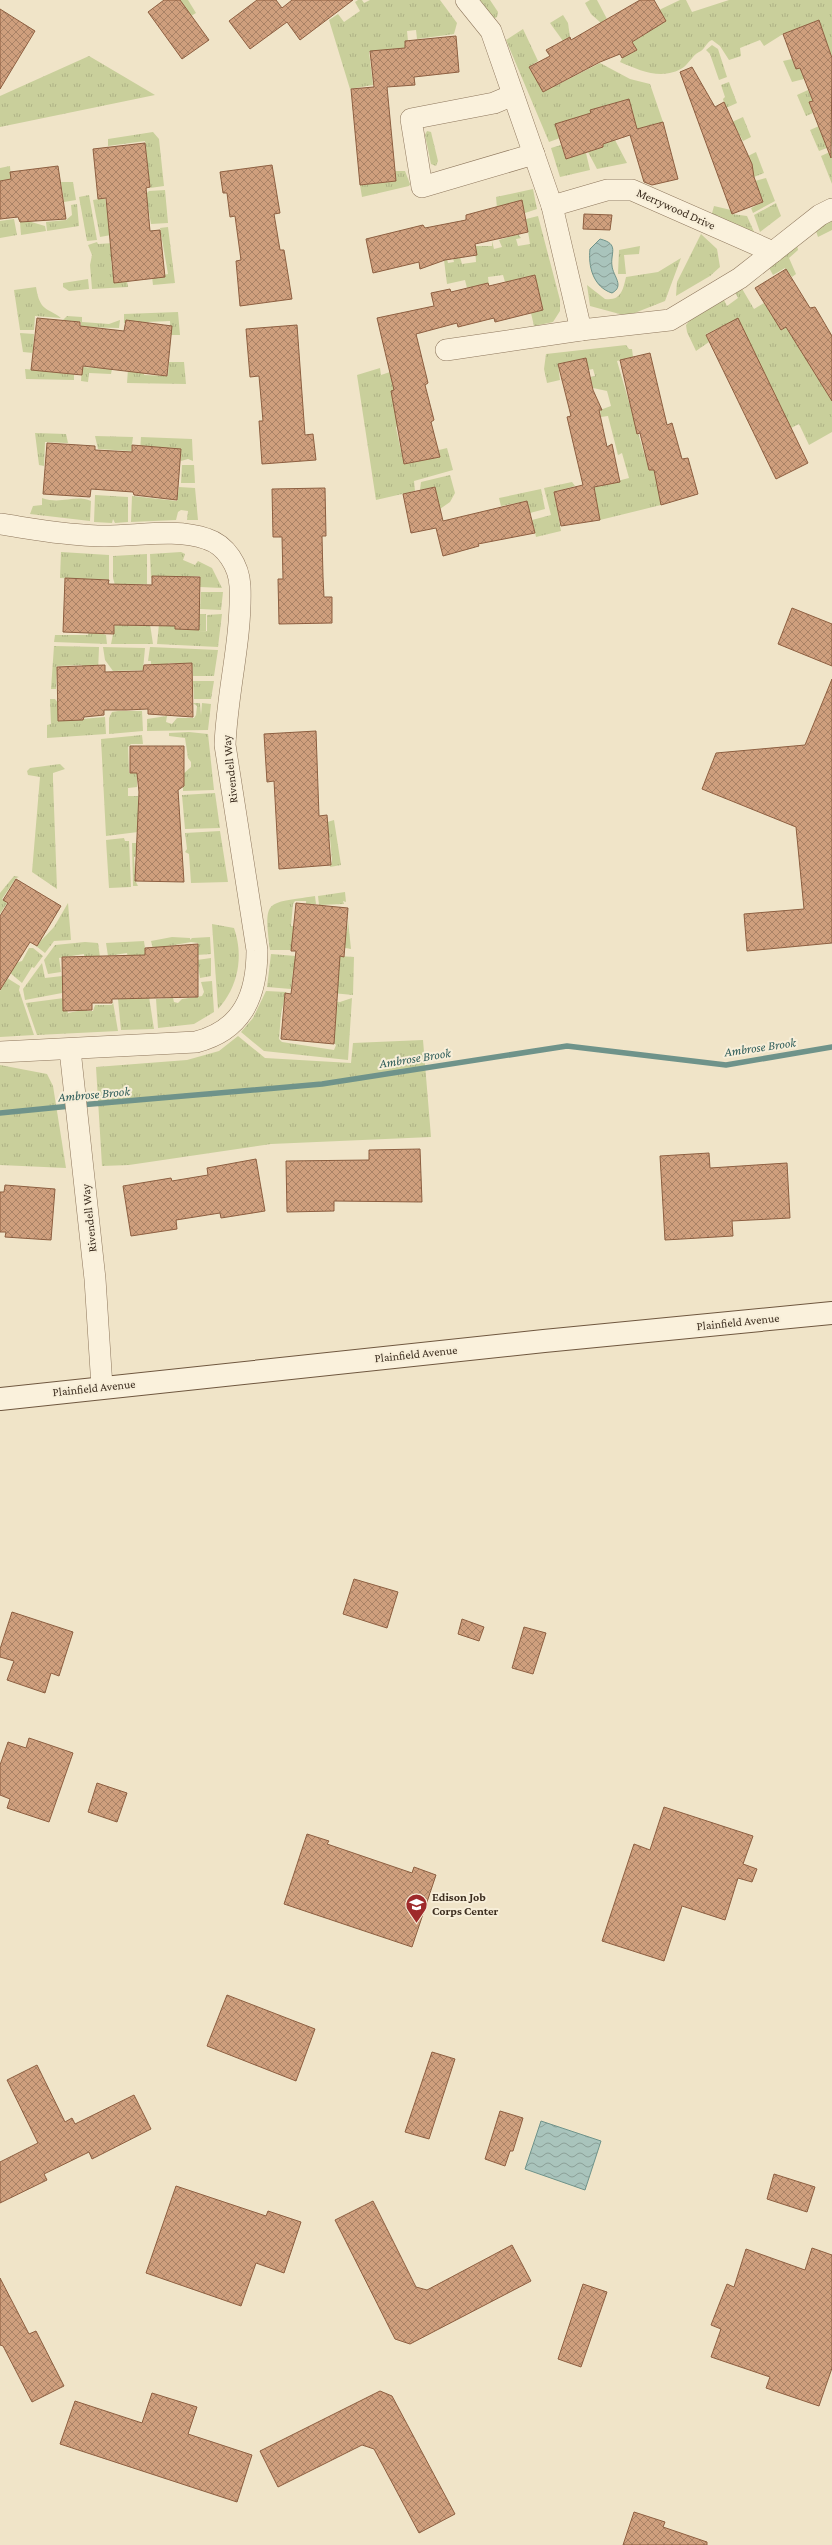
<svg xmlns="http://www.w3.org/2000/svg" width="832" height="2545" font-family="'Crimson Pro',serif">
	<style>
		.grass { fill: url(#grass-tufts) }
		.water { fill: url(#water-waves); stroke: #6f938a }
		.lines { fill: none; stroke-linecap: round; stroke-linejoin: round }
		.stream { stroke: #6f938a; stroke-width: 5.5 }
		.building { fill: url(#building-cross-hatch); stroke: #8d5f41 }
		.street-casing { stroke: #8d765c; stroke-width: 22 }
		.secondary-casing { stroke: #6f573f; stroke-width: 24 }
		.street { stroke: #faf1dc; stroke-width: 21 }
		.secondary { stroke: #faf1dc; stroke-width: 22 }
		.labels { text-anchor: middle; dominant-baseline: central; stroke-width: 4; stroke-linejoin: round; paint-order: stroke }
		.street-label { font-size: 12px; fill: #3d2e20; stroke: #f7eed8 }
		.poi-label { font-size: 12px; font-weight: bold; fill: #3d2e20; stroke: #f7eed8; text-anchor: start }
		.water-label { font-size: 13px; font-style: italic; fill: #2f5d5a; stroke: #f7eed8 }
	</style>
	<defs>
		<pattern id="grass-tufts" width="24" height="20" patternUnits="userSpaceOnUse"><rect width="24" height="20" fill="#c9cf9b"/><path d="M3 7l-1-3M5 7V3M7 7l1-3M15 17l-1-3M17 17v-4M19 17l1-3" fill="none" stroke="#aeb285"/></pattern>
		<pattern id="water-waves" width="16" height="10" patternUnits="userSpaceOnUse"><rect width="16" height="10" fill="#a9c4bc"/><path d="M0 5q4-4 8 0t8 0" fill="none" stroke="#8ba098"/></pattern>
		<pattern id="building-cross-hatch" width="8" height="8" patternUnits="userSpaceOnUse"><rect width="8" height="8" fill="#cf9f7d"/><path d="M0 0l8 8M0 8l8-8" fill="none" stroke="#a98266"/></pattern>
	</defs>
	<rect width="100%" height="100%" fill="#f0e4c8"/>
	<!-- grass -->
	<g class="grass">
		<path d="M180 0H188L196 13 191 16Z"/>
		<path d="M358 0H362L364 3 370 0H440L457 23 454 34 417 39 416 30 407 31 408 41H405V48L369 52 373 85 350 89 329 20 338 14 344 22 360 11 355 2Z"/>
		<path d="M473 0H490L498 12 497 17 491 20Z"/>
		<path d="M590 0H597L607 19 601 23 591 14 585 3Z"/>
		<path d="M680 0H686L692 12 729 0H832V58L819 20 783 34 764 46 760 40 740 48 741 56 729 60 720 46 712 40C706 42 705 50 699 52 692 56 690 62 684 67 663 81 641 71 620 62L622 58 637 50 632 42 650 31 659 10Z"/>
		<path d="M563 15 568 23 570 37 563 41 550 23Z"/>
		<path d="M523 29 538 61 529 67 543 92 600 63 630 79 650 84 663 122 637 129 629 99 590 110 591 113 556 124 560 138 549 142 506 40Z"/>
		<path d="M712 45 718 49 727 77 719 80 710 54 706 50Z"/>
		<path d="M89 56 155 95 0 127V96Z"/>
		<path d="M792 59 796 69 800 68 804 79 792 82 783 61Z"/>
		<path d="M729 82 737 103 726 108 723 99 725 97 721 85Z"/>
		<path d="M808 90 813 101 809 103 813 113 806 116 797 95Z"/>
		<path d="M743 117 751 137 743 141 732 122Z"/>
		<path d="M819 126 823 138H832V146L819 151 810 130Z"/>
		<path d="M427 131 431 132 438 161 436 166 431 164 425 135Z"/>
		<path d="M153 132 159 139 164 186 150 188 145 141 108 146V139Z"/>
		<path d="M615 140 627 163 597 169 588 152 603 147V144Z"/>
		<path d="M561 145 566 159 586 153 590 170 560 177 551 148Z"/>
		<path d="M832 151V184L821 156Z"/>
		<path d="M756 152 764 173 754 177 748 156Z"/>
		<path d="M10 166 11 179 0 181V168Z"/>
		<path d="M395 171H405L410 184 409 186 362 197 360 185 396 181Z"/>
		<path d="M766 178 775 201 753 213 751 208 763 202 755 181Z"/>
		<path d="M61 182H73L76 200 64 202Z"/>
		<path d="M533 189 537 209 525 213 521 200 497 208 496 197Z"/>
		<path d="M165 190 168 223 151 224 146 194 149 191Z"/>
		<path d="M89 195 97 240 87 241 79 197Z"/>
		<path d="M105 198 111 235 100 237 93 200Z"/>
		<path d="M776 203 781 216 760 232 754 215Z"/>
		<path d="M77 204 79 226 47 231 46 222 66 220 72 215 71 205Z"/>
		<path d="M714 206 731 210 732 214 747 216 755 234 711 217Z"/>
		<path d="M538 216 560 300V311L553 322 534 326 531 313 543 310 535 275 505 282 503 275 488 277 489 286 488 283 467 288 465 280 447 284 444 260 447 259 448 263 454 262 453 258 460 257 462 264 476 262 475 246H492V241L494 249 502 247 499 240 518 234 521 238 516 239 518 246 530 244 526 219Z"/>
		<path d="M832 217V230L818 237 816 231Z"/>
		<path d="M14 219 17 235 0 238V221Z"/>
		<path d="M28 221 45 226 46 231 21 235 20 222Z"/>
		<path d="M168 227 175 283 153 285 152 277 168 274 160 228Z"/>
		<path d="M701 234 717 249 720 267 710 276 676 296 677 282Z"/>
		<path d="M97 242 98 244 114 243 116 260 111 261 114 282 127 281 128 287 92 289 90 265 92 255 88 245Z"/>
		<path d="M797 245 798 250 789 258 796 274 792 277 785 268 773 275 767 264Z"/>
		<path d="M640 246 639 254 624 255 626 274H618L619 250Z"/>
		<path d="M681 258 665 301 627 316 590 306 587 285 605 299C621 301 623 290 626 277L658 272Z"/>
		<path d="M88 279 89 289 69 291 63 287V283Z"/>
		<path d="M36 287C40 312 47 307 61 318L35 316 34 330H20L14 290Z"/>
		<path d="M741 287 754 309 764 303 781 330 786 327 832 401V432L809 445 799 424 791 428 738 319 706 334 709 342 696 351 687 332 686 325 690 320 724 300 727 306 738 298 734 290Z"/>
		<path d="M178 312 180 335H171L170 321 124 323V314Z"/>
		<path d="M67 316 82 317V322L109 324 120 320 119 328 81 327V322L63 320Z"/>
		<path d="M20 333 34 334 33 353 23 352Z"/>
		<path d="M626 345 629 349H632L633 357 617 361 649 470H654L661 505 600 520 594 487 629 478 622 453 618 455 608 416 601 417 600 410 611 406 607 391 593 388 590 377 595 376 593 369 588 370 585 358 558 364 560 380 547 383 544 369 546 354Z"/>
		<path d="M169 362H184L186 384 127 383 128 369H144V375L168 376Z"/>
		<path d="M74 367V380L26 379 25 369 58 372Z"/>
		<path d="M82 367 112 369 111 374 89 373 88 382 81 381Z"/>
		<path d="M380 368 381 375 390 372 394 388V391L391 392 398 424 396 428 404 464 440 457 439 450 447 448 453 470 414 481 415 491 376 500 357 375Z"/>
		<path d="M35 433 66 434 68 443 45 442 44 466 39 465Z"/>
		<path d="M95 436 133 437 131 451 98 449Z"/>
		<path d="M141 437 192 439 193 461 188 459 181 461V449L140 451Z"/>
		<path d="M182 465H194L195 483H181Z"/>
		<path d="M450 475 455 493 450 502 440 509 435 487 420 490 421 482Z"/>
		<path d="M572 482 575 486 554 492 561 531 536 537 532 520 551 515 544 488Z"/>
		<path d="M179 487 195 488 198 520H187L188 511 181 510 178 512 176 520 131 522 132 496 177 501Z"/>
		<path d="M541 489 545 509 530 513 527 501 501 506 499 498Z"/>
		<path d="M95 495 128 497V522L115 523 113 519 112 523 94 522Z"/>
		<path d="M42 498C62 505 74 494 91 501L90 521 30 514 33 506 42 505Z"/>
		<path d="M61 552 109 555V580L60 578Z"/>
		<path d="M181 552 185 554 183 560 195 565 198 561 212 568 222 588 200 587V576L151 578 150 554Z"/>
		<path d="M147 554V584L115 585 113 578V556Z"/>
		<path d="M201 592H223L221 610 200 609Z"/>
		<path d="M199 614H206V631L194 633 207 631V615L222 614 218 647 157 644 159 624 175 625V629L198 630Z"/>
		<path d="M150 624 153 644H111L115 625Z"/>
		<path d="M91 625H104L103 634 106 635 107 644 54 642 55 635H88Z"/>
		<path d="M54 646 99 647 98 672 84 671 82 665 57 666 56 689H51Z"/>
		<path d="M103 647 145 648 143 670 113 671 105 660Z"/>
		<path d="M150 647 218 650 214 676H193L192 663H168V669L151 670V661H148Z"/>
		<path d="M193 681H214L211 699H194Z"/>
		<path d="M50 699H55L58 703 59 721 105 717 106 734 47 738V725L51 724Z"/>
		<path d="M193 703H200L201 715 202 703 211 704 208 730 147 731V719L167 716 166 722 172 724 177 718H194L196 715 197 706Z"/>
		<path d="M118 711H142L143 731 109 734V718L112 712Z"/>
		<path d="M189 732 208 734 214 790 183 791V774L191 767V762L188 758 185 738 169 736V733Z"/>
		<path d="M142 735 143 744H131L128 747 129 773H137V787L128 788V796H138V832L106 836 101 739Z"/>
		<path d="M60 764 65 769 53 773V780L57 889 32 872 40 777 28 775 27 771 30 768Z"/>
		<path d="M215 793 220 828 185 829 182 795Z"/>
		<path d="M334 820 341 865 330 867 332 861 330 838 321 841V824Z"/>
		<path d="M220 831 228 882 191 883 189 854 185 852 187 849 185 833Z"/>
		<path d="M124 838 125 841H129L131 887 109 888 106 840Z"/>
		<path d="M132 843H139V856L134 857 136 882 138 886H133Z"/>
		<path d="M14 876 19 877 16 878 2 899 7 903 0 914V893Z"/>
		<path d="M345 892 346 902 343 901 344 904 319 905 318 896Z"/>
		<path d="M315 896 316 904H306V901H295L293 904 291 926 296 927 298 950H270C264 898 265 904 315 896Z"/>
		<path d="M68 903 71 940 54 941 45 953 36 946 54 927Z"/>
		<path d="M348 920 351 949 340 947 341 932H347Z"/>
		<path d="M212 924 234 928C244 957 238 987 218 1009Z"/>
		<path d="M172 937 190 938V940L192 938 210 937 211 954 197 955 198 943 191 942 169 946V952L154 953 151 941Z"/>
		<path d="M144 941 146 955 128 959 127 953 108 956 106 943Z"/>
		<path d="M85 942 98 943 100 957 84 960V954L59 958 61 972 48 974 44 960 55 945Z"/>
		<path d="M29 948H33L43 956 34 968 32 967 22 983 9 972 16 963 22 961Z"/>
		<path d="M271 954 296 956 297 972 293 971 291 989 267 987Z"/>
		<path d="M339 956 354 957 353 995 332 993Z"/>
		<path d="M211 958V976L200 978 197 960Z"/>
		<path d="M42 963 45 978 62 976V993L25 1000 23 989Z"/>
		<path d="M7 978 20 986 19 990 34 1035 0 1037V991Z"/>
		<path d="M212 981 214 1012 194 1024 158 1028 156 999 173 998 174 1002 178 1003 182 999 202 996 204 992 201 982Z"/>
		<path d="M266 991 286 992 281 1014 279 1039 282 1042 334 1050 336 1045 334 1043 336 1017 330 1001 340 1002 352 998 348 1060 264 1051 241 1032 253 1018Z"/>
		<path d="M149 997 154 1029 121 1030 118 999Z"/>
		<path d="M64 998 68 1013 87 1009V1011H93L95 1005H112L113 1002 118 1031 37 1035 26 1003Z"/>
		<path d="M238 1036 265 1058 351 1063 353 1043 423 1040 431 1137 271 1144 129 1165 102 1166 96 1067 187 1060 219 1051Z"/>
		<path d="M0 1065 47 1074 53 1086 66 1168 0 1165Z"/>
	</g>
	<!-- water -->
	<g class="water">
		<path d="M600 239C620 244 610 253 612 266 613 276 625 286 612 293 593 287 588 266 590 249Z"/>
		<path d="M541 2121 601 2141 585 2190 525 2169Z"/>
	</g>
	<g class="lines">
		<!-- stream -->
		<g class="stream">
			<path d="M80 1105 322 1084 567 1046 726 1065 832 1047"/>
			<path d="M0 1113 71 1106"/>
		</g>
	</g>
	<!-- building -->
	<g class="building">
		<path d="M164 0H180L209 40 182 59 148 12Z"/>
		<path d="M257 0H276L282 8 292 0H353L300 40 287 22 250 49 229 21Z"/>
		<path d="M640 0H654L666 21 632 42 637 50 622 58 620 54 600 62 543 92 529 67 550 56 546 50 570 37 571 40Z"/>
		<path d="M0 9 35 31 0 89Z"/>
		<path d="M819 20 832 58 831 158 809 102 813 101 800 68 796 69 783 34Z"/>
		<path d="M456 36 459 72 414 77 415 85 387 87 396 181 360 185 351 89 374 87 370 51 405 48V41Z"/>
		<path d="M692 67 715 107 724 102 752 164 754 177 763 202 732 214 680 72Z"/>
		<path d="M629 99 637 129 663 122 678 179 652 185 644 182 630 135 603 144V147L566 159 555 124 591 113 590 110Z"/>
		<path d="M145 143 150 187 146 188 150 231 160 230 165 277 114 283 106 198 98 199 93 149Z"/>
		<path d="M272 165 280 213 274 214 280 250H284L292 299 240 306 236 261 241 260 235 216 230 217 227 193H223L220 172Z"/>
		<path d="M58 166 66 219 20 222 18 217 0 219V181L11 179 10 172Z"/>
		<path d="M522 200 528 232 475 244 477 255 445 260 420 269 419 262 373 273 366 239 423 225 425 228 466 220V215Z"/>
		<path d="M584 214 612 215 610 230 583 229Z"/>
		<path d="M786 269 810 308 815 307 832 336V401L786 327 781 330 755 288Z"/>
		<path d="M535 275 543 310 495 322 494 318 458 327 457 323 416 334 428 383 425 385 434 420 431 422 440 457 404 464 391 391 394 390 377 318 434 306 431 293 450 289 451 292 488 283 489 286Z"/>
		<path d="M37 318 80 322V326L124 331 126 320 172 326 167 376 83 366 82 375 31 370Z"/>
		<path d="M738 318 808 463 776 479 706 335Z"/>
		<path d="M297 325 305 435 313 434 316 460 262 464 259 421H263L259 376 250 377 246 329Z"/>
		<path d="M650 353 667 425 672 423 682 459 688 458 698 494 661 505 654 470H649L640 433 637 434 620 360Z"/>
		<path d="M586 358 593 390 602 410H599L607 447 612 444 620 482 594 487 600 520 561 526 554 492 583 485 567 417 571 416 558 364Z"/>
		<path d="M47 443 95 446V450L132 452V445L181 449 177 500 134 495 133 492 91 489 90 497 43 494Z"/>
		<path d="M435 487 443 521 527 501 535 533 478 544 479 546 443 556 436 528 411 533 403 494Z"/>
		<path d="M325 488 326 536H322L323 577 324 597H332V623L279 624 278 579H283L282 537H273L272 489Z"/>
		<path d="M152 576 200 577 199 630 175 629V626L114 625V634L63 632 65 578 109 580 108 584 152 585Z"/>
		<path d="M792 608 832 624V666L778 644Z"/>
		<path d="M192 663 193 717 148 714V709L126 710H104V715L84 717 83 720 58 721 57 667 105 665V672L143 671 144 665Z"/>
		<path d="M832 679V943L747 951 744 914 804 909 796 827 702 789 716 753 805 745Z"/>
		<path d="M316 731 319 816 327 815 331 865 279 869 274 781 267 782 264 734Z"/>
		<path d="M130 746H184V786L178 790 184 882 135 881 139 792 137 773H130Z"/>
		<path d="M16 879 61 906 37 946 30 942 0 990V916L8 903 3 900Z"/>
		<path d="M296 903 348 908 344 957 340 956 334 1044 281 1039 285 993 291 994 296 951H291Z"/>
		<path d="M198 944V997L112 999V1003H92V1010L63 1011 62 957 145 955V948Z"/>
		<path d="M420 1149 422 1202 334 1201V1211L287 1212 286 1161 369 1160V1150Z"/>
		<path d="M709 1153 710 1168 787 1163 790 1218 732 1221 733 1236 665 1240 660 1156Z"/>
		<path d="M256 1159 265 1211 221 1218 220 1213 176 1220 177 1229 131 1236 123 1186 171 1178 172 1181 208 1175 207 1168Z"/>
		<path d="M5 1185 55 1189 51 1240 5 1237 6 1232H0V1192H4Z"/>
		<path d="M354 1579 398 1592 387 1628 343 1614Z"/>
		<path d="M12 1612 73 1632 59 1676 51 1673 45 1693 7 1680 14 1661 0 1657V1649Z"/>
		<path d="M462 1619 484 1627 479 1641 458 1634Z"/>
		<path d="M524 1627 546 1633 533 1674 512 1668Z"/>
		<path d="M29 1738 73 1753 49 1822 7 1808 10 1799 0 1795V1765L8 1742 26 1748Z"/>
		<path d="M97 1783 127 1793 117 1822 88 1812Z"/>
		<path d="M664 1807 753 1836 743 1864 757 1869 752 1882 738 1878 725 1920 682 1906 664 1961 602 1941 634 1844 650 1850Z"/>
		<path d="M307 1834 329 1841 327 1844 412 1873 414 1867 436 1875 412 1947 284 1904Z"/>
		<path d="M227 1995 315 2029 296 2081 207 2046Z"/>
		<path d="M432 2052 455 2059 429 2139 405 2132Z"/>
		<path d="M37 2065 65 2122 72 2118 75 2124 134 2095 151 2129 92 2159 89 2152 44 2174 47 2180 0 2203V2162L38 2143 7 2080Z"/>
		<path d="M500 2111 523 2118 513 2151H510L505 2166 485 2159Z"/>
		<path d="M774 2174 815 2187 807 2212 767 2199Z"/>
		<path d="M176 2186 266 2216 268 2211 301 2222 284 2273 256 2263 241 2306 146 2273Z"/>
		<path d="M373 2201 416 2287 427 2290 512 2245 531 2281 410 2344 395 2339 335 2220Z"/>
		<path d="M812 2248 832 2255V2368L819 2406 766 2388 770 2377 711 2357 721 2329 711 2325 727 2284 734 2287 746 2249 805 2270Z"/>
		<path d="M0 2278 29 2334 36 2331 64 2386 32 2402 3 2346 0 2345Z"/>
		<path d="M583 2284 607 2292 581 2367 558 2359Z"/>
		<path d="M380 2391 392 2396 455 2514 419 2533 374 2449 362 2445 278 2487 260 2451Z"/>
		<path d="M152 2393 197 2407 188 2434 252 2455 237 2502 60 2444 75 2401 142 2423Z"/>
		<path d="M634 2512 665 2522 663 2527 707 2542V2545H623Z"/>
	</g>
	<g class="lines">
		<defs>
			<g id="street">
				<path d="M466 0 491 31 552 206 581 330"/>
				<path d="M513 95 494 103 411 119 422 187 534 154"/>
				<path d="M552 206 607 190H632L773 252"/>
				<path d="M446 350 581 330 670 320 740 278 820 215 832 209"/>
				<path d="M0 524C34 529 71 536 105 536 138 536 176 528 207 539 226 545 239 566 240 586 242 639 227 692 225 745L257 950C257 995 243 1030 196 1042L0 1052"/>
				<path d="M70 1050 95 1279 102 1387"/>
			</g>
			<path id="secondary" d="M0 1399 544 1341 832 1313"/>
		</defs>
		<!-- street casing -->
		<use href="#street" class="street-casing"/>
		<!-- secondary casing -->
		<use href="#secondary" class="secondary-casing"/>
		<!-- street -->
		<use href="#street" class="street"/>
		<!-- secondary -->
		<use href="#secondary" class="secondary"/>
	</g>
	<!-- icons -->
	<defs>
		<symbol id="university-pin" viewBox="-11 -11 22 30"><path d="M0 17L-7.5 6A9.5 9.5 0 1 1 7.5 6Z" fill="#9e2a2b" stroke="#f7eed8"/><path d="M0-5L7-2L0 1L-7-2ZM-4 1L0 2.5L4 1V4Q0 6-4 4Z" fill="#fff"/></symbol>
	</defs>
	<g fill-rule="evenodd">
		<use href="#university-pin" x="404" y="1892" width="25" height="34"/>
	</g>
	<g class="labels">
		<!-- street labels -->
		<g class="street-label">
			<text transform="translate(676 209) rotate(24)">Merrywood Drive</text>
			<text transform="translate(230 769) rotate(-96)">Rivendell Way</text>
			<text transform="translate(89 1218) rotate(-96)">Rivendell Way</text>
			<text transform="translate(738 1322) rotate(-6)">Plainfield Avenue</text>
			<text transform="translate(416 1354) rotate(-6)">Plainfield Avenue</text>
			<text transform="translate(94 1388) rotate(-6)">Plainfield Avenue</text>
		</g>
		<!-- poi labels -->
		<g class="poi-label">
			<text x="432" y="1897">Edison Job<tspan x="432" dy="14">Corps Center</tspan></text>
		</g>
		<!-- water labels -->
		<g class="water-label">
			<text transform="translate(760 1047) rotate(-8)">Ambrose Brook</text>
			<text transform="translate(415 1058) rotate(-9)">Ambrose Brook</text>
			<text transform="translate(94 1094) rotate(-5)">Ambrose Brook</text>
		</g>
	</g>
</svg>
